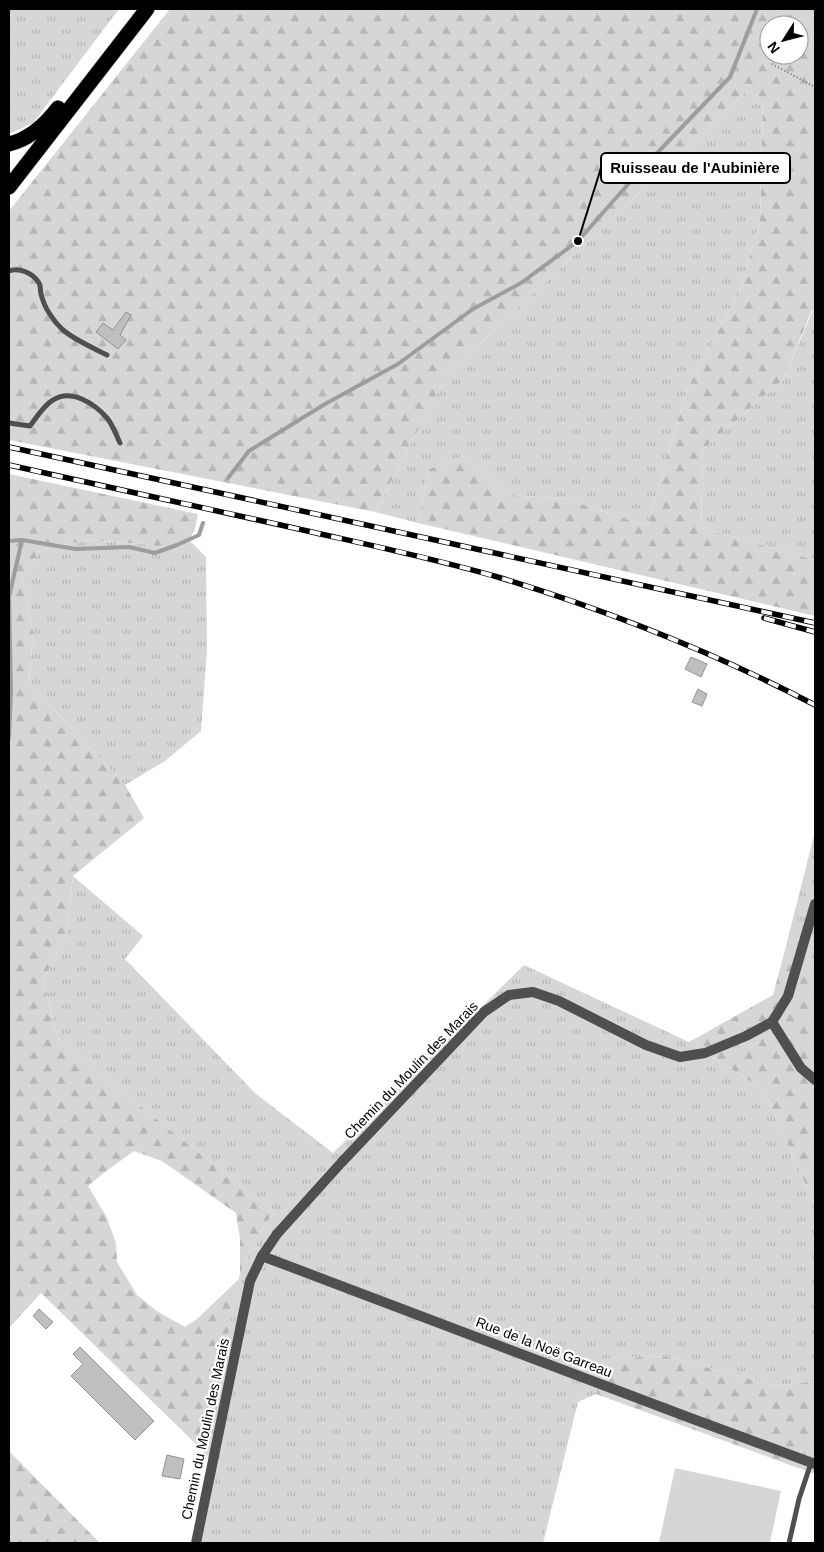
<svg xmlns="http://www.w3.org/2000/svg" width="824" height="1552" font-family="Arial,sans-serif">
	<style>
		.grass { fill: url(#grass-tufts) }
		.forest { fill: url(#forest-firs); fill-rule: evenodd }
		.pitch { fill: #d6d6d6 }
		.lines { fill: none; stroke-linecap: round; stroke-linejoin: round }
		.stream { stroke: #9d9d9d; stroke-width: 4 }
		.building { fill: #bfbfbf; stroke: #939393 }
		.highway-casing { stroke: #dbdbdb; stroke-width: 16 }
		.path { stroke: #717171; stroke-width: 2; stroke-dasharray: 1 2.5; stroke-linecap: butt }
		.lane { stroke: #4f4f4f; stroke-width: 5 }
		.street { stroke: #4f4f4f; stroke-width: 10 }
		.highway { stroke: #000; stroke-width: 15 }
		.rail-casing { stroke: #000; stroke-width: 5.5 }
		.rail { stroke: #fff; stroke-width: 4; stroke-dasharray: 11; stroke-linecap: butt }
		.labels { text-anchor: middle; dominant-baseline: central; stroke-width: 4.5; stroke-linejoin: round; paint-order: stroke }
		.street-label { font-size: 14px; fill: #000; stroke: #fff }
		.leader { fill: none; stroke: #000; stroke-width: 2 }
		.callout-dot { fill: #000; stroke: #fff; stroke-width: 2 }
		.callout { fill: #fff; stroke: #000; stroke-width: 2 }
		.callout-label { font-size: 15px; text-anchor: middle; font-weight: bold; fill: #000 }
	</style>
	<defs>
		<pattern id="grass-tufts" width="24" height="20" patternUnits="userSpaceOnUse" patternTransform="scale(1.25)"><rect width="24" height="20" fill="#d6d6d6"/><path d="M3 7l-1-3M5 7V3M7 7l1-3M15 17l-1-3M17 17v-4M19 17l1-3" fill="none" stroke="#b6b6b6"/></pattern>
		<pattern id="forest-firs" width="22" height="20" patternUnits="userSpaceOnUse" patternTransform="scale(1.25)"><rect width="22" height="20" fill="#d6d6d6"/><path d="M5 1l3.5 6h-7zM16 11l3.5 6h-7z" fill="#b6b6b6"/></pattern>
	</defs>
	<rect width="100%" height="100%" fill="#fff"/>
	<!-- grass -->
	<g class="grass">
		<path d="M9 9H119L33 123 11 133H9Z"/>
		<path d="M747 91 763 98 760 220 741 288 688 387 647 526 566 499 509 495 463 456 429 469 418 523 375 512 447 375Z"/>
		<path d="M813 310 815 311V560L701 528 703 449 783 380Z"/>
		<path d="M87 540 144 544 171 548 189 540 206 557 207 650 201 731 165 761 125 785 29 683 33 633 22 577 40 550Z"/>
		<path d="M815 831V962L785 950Z"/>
		<path d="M73 876 143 936 125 959 256 1094 333 1153 524 965 689 1042 764 1090 815 1206V1381L776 1386 664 1356 604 1359 596 1394 578 1402 543 1543H196L213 1462 201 1449 209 1431 240 1273 254 1242 274 1212 59 1042 43 981 66 938Z"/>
	</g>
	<!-- forest -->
	<g class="forest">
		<path d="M170 9H815V311L812 310 783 380 703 449 701 528 815 560V616L418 523 429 469 463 456 509 495 566 499 647 526 688 387 741 288 760 220 763 98 747 91 447 375 375 512 9 440V211ZM769 25H799V55H769Z"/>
		<path d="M9 474 198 514 195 529 189 540 171 548 144 544 87 540 40 550 22 577 33 633 29 683 125 785 144 818 73 876 66 938 43 981 59 1042 274 1212 254 1242 240 1273V1239L236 1213 162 1161 134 1151 105 1172 88 1186 106 1216 116 1243 117 1262 137 1295 158 1312 185 1327 197 1319 239 1279 209 1431 201 1449 41 1293 9 1328Z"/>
		<path d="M785 950 815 962V1206L764 1090 689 1042 773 995Z"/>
		<path d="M664 1356 776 1386 815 1381V1474L596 1394 604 1359Z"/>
		<path d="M9 1451 100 1543H9Z"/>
	</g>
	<!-- pitch -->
	<path class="pitch" d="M675 1468 781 1491 770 1543H659Z"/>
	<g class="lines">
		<!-- stream -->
		<g class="stream">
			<path d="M228 478 249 451 325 404 398 364 473 309 521 283 578 241 638 173 730 77 757 9"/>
			<path d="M9 541 22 540 76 549 129 547 155 553 177 545 199 535 203 523"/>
			<path d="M9 738 11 691 9 597 22 540"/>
		</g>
	</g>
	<!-- building -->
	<g class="building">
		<path d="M126 312 131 315 120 335 126 340 118 349 96 332 103 323 113 330Z"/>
		<path d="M691 657 707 664 701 677 685 669Z"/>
		<path d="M698 689 707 694 702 706 692 702Z"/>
		<path d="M39 1309 53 1322 46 1329 33 1316Z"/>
		<path d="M80 1347 154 1421 135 1440 71 1376 83 1364 73 1354Z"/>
		<path d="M167 1455 184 1459 180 1479 162 1476Z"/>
	</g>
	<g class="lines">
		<defs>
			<g id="highway">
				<path d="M9 144C30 139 45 125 58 108"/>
				<path d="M9 187 147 9"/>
			</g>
		</defs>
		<!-- highway casing -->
		<use href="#highway" class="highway-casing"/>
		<!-- path -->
		<path class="path" d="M772 64 815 87"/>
		<!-- lane -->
		<g class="lane">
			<path d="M9 271C19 267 33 273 39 283 41 286 40 290 41 294 44 307 53 321 63 330 76 341 92 347 107 355"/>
			<path d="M9 423 30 426C36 418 44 405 53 400 71 388 95 404 107 418 113 425 116 435 120 443"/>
			<path d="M789 1543 799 1499 811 1463"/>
		</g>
		<!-- street -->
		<g class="street">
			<path d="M772 1022 801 1068 815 1080"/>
			<path d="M262 1256 693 1419 815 1464"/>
			<path d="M196 1543 250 1281 262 1256 277 1234 341 1163 484 1012 509 995 533 992 559 1001 646 1045 680 1057 705 1053 746 1036 772 1022 788 996 815 904"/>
		</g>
		<!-- highway -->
		<use href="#highway" class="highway"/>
		<defs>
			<g id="rail">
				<path d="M9 447 815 623"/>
				<path d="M9 465C107 487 205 508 303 530 369 545 436 559 501 578 609 611 715 653 815 705"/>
				<path d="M764 618 815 632"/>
			</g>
		</defs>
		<!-- rail casing -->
		<use href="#rail" class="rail-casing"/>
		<!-- rail -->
		<use href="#rail" class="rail"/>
	</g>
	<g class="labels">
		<!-- street labels -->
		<g class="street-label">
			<text transform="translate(411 1070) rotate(-46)">Chemin du Moulin des Marais</text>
			<text transform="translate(544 1347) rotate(21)">Rue de la Noë Garreau</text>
			<text transform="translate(205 1429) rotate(-78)">Chemin du Moulin des Marais</text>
		</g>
	</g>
	<!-- callouts -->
	<path class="leader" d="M578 241L601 168"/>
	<circle class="callout-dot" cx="578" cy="241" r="5"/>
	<rect class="callout" x="601" y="153" width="189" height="30" rx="5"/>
	<g class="callout-label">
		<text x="695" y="173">Ruisseau de l'Aubinière</text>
	</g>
	<!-- border -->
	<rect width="824" height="1552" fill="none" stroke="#000000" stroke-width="20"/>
	<!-- north arrow -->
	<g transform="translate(784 40) rotate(234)"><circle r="24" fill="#ffffff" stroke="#999999"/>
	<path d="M0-4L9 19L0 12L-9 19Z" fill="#000000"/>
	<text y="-8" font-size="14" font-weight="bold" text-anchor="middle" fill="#000000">N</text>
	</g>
</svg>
